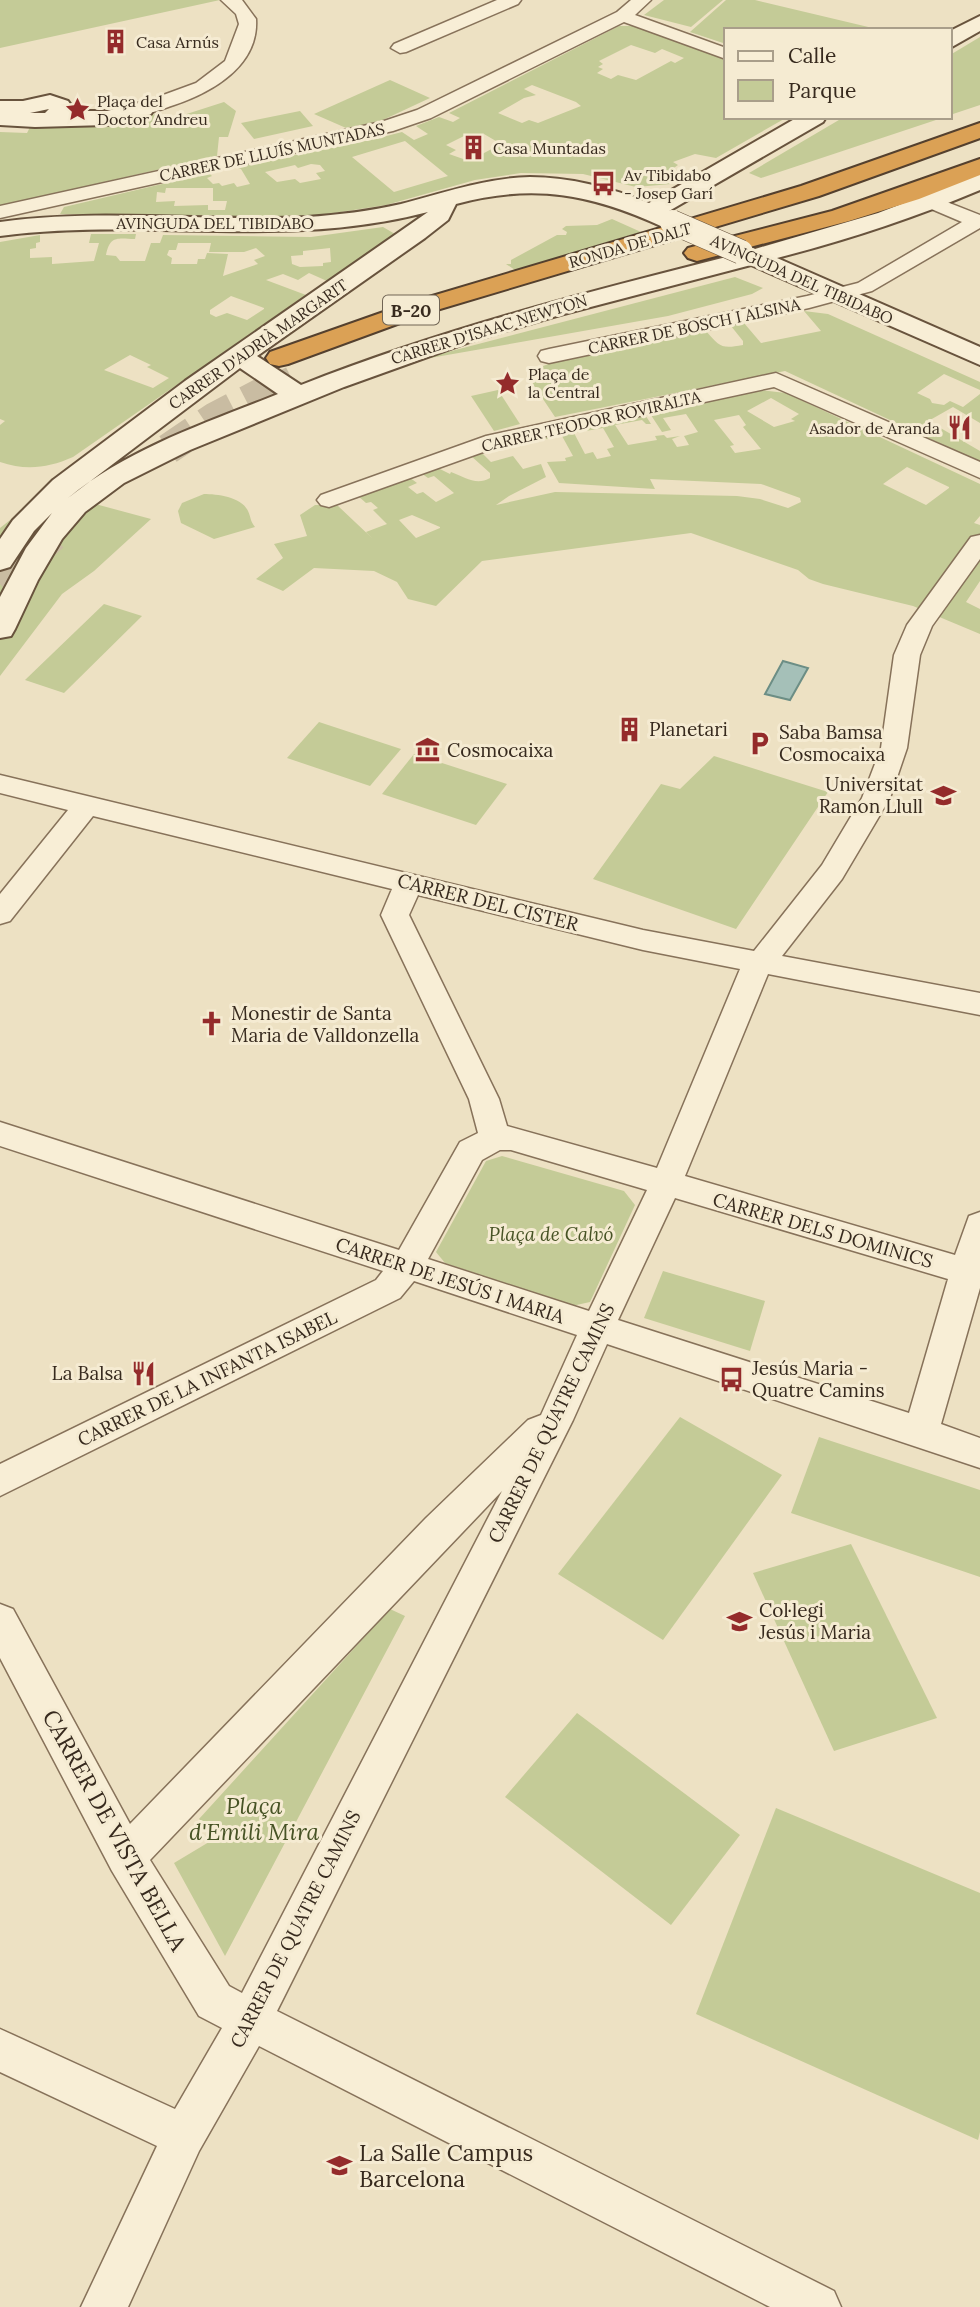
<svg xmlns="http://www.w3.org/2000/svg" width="980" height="2307" font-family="Lora,serif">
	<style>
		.green { fill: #c4cb97; fill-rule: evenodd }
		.water { fill: #a5c0b8; stroke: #6c8e85; stroke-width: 2 }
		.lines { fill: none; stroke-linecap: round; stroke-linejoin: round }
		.highway-tunnel-far1 { stroke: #c9bca2; stroke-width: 24; stroke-dasharray: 24 12; stroke-linecap: butt }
		.highway-tunnel { stroke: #c9bca2; stroke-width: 31; stroke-dasharray: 31 15; stroke-linecap: butt }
		.street-casing { stroke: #87725a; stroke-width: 3 }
		.secondary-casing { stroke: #68533d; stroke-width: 4 }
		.highway-casing { stroke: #54402e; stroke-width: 4 }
		.street { fill: #f8eed6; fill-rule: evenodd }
		.secondary { fill: #f8eed6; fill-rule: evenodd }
		.highway { fill: #dba155; fill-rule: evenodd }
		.secondary-bridge-casing { stroke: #68533d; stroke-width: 25; stroke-linecap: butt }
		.secondary-bridge { stroke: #f8eed6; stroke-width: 24 }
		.labels { text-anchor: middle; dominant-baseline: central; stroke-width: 6; stroke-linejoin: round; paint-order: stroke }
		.far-poi-label { font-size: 16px; fill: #372a1e; stroke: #f5ebd2; text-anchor: start }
		.far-street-label { font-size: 16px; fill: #372a1e; stroke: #f5ebd2 }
		.shield { fill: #f5ebd2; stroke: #706454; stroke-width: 2 }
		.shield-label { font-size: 18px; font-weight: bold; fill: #372a1e }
		.poi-label { font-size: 19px; fill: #372a1e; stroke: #f5ebd2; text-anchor: start }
		.street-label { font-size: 19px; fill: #372a1e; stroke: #f5ebd2 }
		.park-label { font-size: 19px; font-style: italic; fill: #475325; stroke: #f5ebd2 }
		.near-park-label { font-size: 23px; font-style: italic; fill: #475325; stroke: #f5ebd2 }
		.near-street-label { font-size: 23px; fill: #372a1e; stroke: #f5ebd2 }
		.near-poi-label { font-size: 23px; fill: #372a1e; stroke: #f5ebd2; text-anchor: start }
	</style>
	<rect width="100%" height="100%" fill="#ede1c3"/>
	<!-- green -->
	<g class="green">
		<path d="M0 0H220L0 48Z"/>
		<path d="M664 0H723L691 27 644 15Z"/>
		<path d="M726 0H755L881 30H726V44L690 32Z"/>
		<path d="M619 26H633L726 60V117L784 119 716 158 695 154 673 162 678 165 671 170 678 173 673 176 679 180 671 184 636 187 583 174 521 173 475 180 386 205 308 217 60 214 64 207 209 173 212 176 207 178 213 184 219 183 222 186 234 183 237 187 250 184 241 169 235 167C290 155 347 147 402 132L414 140 428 134 416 126 439 117 453 122 460 118 449 113ZM631 45 655 53 662 49 684 58 675 63 671 61 636 80 618 75 611 79 597 73 603 69 598 67 603 64 599 61ZM532 85 576 102 581 106 538 123 529 120 522 123 498 113 524 98 536 95 524 89ZM468 134 477 138 484 134 501 144 469 161 449 154 456 150 446 145ZM405 141 448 176 394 192 352 157ZM311 164 320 165 325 171 316 173 321 179 300 183 295 179 277 182 265 172 295 165 298 168ZM166 188H213V201H227L225 210H208V205L174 206 175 201 156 202 157 192 165 193Z"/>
		<path d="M980 37V105L950 115V55Z"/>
		<path d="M390 80 430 98 370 126 353 131 314 114Z"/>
		<path d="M224 102 236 111 228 137H219L217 156 0 206V132L27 133 30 127 110 124 156 114 168 120Z"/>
		<path d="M300 111 313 126 254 139 241 123Z"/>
		<path d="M844 117H945L761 178 749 173Z"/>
		<path d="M612 219 641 232 515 270 506 264H511V260L557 235H566L567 232 562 229 566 226 597 225Z"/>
		<path d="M383 227 395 234 327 281 309 273 298 280 283 274 266 280 306 295 73 457C48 468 26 471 0 462V425L5 421 0 419V242L40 235V242L36 243V248L30 249V258L52 257V264L94 261 99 243H89L91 234H136L135 239C116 238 110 236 106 255L116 256 120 261H145L151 243H160L163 235 311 237ZM178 243H211L209 252H244L256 248 265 256 254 260 258 264 223 276 228 254 207 253 205 259H198L197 264H171L172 258 167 255 169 250H176ZM330 248 331 262 323 263V266L300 267 292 264 291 256 303 255V251ZM231 296 264 308V309L247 320 227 313 216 317 210 314V310ZM130 355 151 365 147 367 169 378 153 388 104 370Z"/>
		<path d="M735 277 763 288 752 294 668 316 413 361Z"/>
		<path d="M804 311 828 314 980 382V390L944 374 917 393 930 399 932 403 944 405 950 401 963 407 980 394V423L953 407 923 424 932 429 937 426 980 451V462L785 371 555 417 527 375C549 355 671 337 706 331 720 347 721 349 743 345V341L731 326 744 323 761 343 821 331Z"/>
		<path d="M498 390 520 424 494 431 471 396Z"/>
		<path d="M760 390 786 393 980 484V516L974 523 980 525V581L966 602 980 609V634L913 606 823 584 809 579 798 570 691 533 482 561 436 606 408 599 397 582 374 571 314 568 283 591 256 579 283 558 274 544 307 536 300 515 315 505H337L373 539 366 532 387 524 373 510 378 508 371 502 366 503 357 495 409 477 417 483 408 487 417 494 423 492 436 502 454 493 434 476 428 478 421 473 436 467 450 474 451 472C465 477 476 486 490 478V473L470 455 481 452 491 462 513 456 523 469 541 464 546 477 509 496 496 505 555 492 737 496 760 499 788 508 801 502 800 498 761 484 650 479 655 489 559 483 547 462 566 461 565 458 573 456 562 436 536 441 533 435 644 413 651 424H646L642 420 615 425 628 445 657 440 655 436 664 435 667 438 680 436 672 439 677 447 689 445 684 436 698 432 686 414 663 418 671 430 662 432 649 412ZM771 398 799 414 791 419 795 421 774 427 747 411ZM739 415 746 425 743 427 761 449 735 453 730 446 734 445 714 420ZM603 428 614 447 607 449 611 456 597 459 593 452 585 454 574 433ZM907 467 949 487V488L926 505 883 484ZM412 515 440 527V528L416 538 399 520Z"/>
		<path d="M47 491 151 519 94 571 62 594 0 676V528Z"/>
		<path d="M204 494C217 494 242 497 248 511 251 517 250 521 255 527L214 539 181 523 178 511 182 503Z"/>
		<path d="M104 604 142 616 64 693 25 680Z"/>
		<path d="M319 722 401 749 370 786 287 758Z"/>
		<path d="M414 754 507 784 476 825 382 794Z"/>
		<path d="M714 756 828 792 736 929 593 879 661 784 680 789Z"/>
		<path d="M502 1156 624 1191 635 1205 590 1302 572 1306 445 1263 436 1252 486 1161Z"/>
		<path d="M663 1271 765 1301 750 1351 644 1318Z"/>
		<path d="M680 1417 782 1475 663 1640 558 1574Z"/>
		<path d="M819 1437 980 1490V1577L791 1513Z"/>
		<path d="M851 1544 937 1718 834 1751 753 1573Z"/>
		<path d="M390 1609 405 1616 225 1956 174 1863 219 1836 199 1819Z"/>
		<path d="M577 1713 740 1835 671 1925 505 1797Z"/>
		<path d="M776 1808 980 1893V2132L978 2140 696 2014Z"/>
	</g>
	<!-- water -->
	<path class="water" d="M783 661 808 668 790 700 765 694Z"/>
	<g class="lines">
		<!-- highway-tunnel-far1 -->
		<path class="highway-tunnel-far1" d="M270 389 302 373"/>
		<!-- highway-tunnel -->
		<g class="highway-tunnel">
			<path d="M168 449 214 418 274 387"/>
			<path d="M0 584 53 536"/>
		</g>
		<defs>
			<g id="street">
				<path d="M221 0H242L256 19C259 66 212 92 174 105 162 109 148 116 136 113L134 109 136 105 196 83 225 61 239 24 236 14Z"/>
				<path d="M497 0H521L518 4 406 52 400 53 391 48 394 44Z"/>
				<path d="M631 0H651L635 15 726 48V59L624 22 431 118 393 131 0 218V206L381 122 417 110 617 12Z"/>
				<path d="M929 195 980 215V228L872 291 809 308 549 363 541 361 538 356 541 351 549 349 807 296 858 283 962 222 922 205 919 201 922 197Z"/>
				<path d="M776 373 980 462V478L774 387 500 446 329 507 321 505 317 500 321 495 486 436Z"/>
				<path d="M980 535V559L932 626 920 655 907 748 890 798 842 879 782 956 980 993V1015L768 974 685 1176 955 1255 969 1216 980 1212V1288L941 1424 980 1438V1468L607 1344 573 1420 277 2011 834 2291 841 2307H770L259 2046 199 2151 128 2307H81L157 2146 0 2072V2029L175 2109 222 2028 199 2016 112 1871 0 1658V1604L13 1609 130 1824 426 1518 528 1420 541 1415 577 1335 414 1281 400 1298 0 1496V1464L376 1280 383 1271 0 1146V1122L399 1250 460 1142 478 1133 469 1099 381 915 392 889 93 816 10 921 0 924V894L68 810 0 793V775L643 930 754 951 822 865 862 798 881 748 894 655 907 625 971 537ZM418 895 643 950 740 969 657 1168 507 1126 499 1099 409 915ZM500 1150H511L647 1190 589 1311 428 1259 482 1160ZM675 1198 948 1279 909 1413 618 1320ZM502 1491 242 1993 229 1986 150 1860Z"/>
			</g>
			<g id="secondary">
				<path d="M980 16V31L950 48V31Z"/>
				<path d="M50 95 68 101 75 111H107L143 102 151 104 154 109 151 114 107 125 35 127 0 125V101H23ZM49 109 45 113H30Z"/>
				<path d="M798 117H826L823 122 669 211 681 217 684 222 681 227 672 229 663 227C591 194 534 183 456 204L448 220 425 238 257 356 301 385C442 329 587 292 734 255L737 249 746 246 755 249 878 213 980 174V190C914 218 847 240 777 258L980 347V365L751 265 560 315 472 341 344 387 190 450 124 483 85 512 62 539 38 580 15 629 11 636 0 638V597L26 548 52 513 34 531 10 567 0 570V539L13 520 53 480 185 381 428 212C284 250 145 217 0 236V222C102 208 204 222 307 217 338 215 370 211 401 204 444 193 486 178 530 177 571 177 611 188 649 203ZM240 368 278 394C206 423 129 448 68 498Z"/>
			</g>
			<g id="highway">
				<path d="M980 123V138L819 196 430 312 288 364 279 366 270 364 266 358 270 352 412 302 801 186Z"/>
				<path d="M980 159V175L919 199 849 221 697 261 688 258 684 253 688 248 832 211Z"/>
			</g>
		</defs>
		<!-- street casing -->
		<use href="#street" class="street-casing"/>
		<!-- secondary casing -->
		<use href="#secondary" class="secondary-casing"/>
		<!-- highway casing -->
		<use href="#highway" class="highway-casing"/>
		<!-- street -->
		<use href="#street" class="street"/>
		<!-- secondary -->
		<use href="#secondary" class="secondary"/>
		<!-- highway -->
		<use href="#highway" class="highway"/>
		<defs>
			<path id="secondary-bridge" d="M672 222 741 252"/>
		</defs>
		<!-- secondary-bridge casing -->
		<use href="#secondary-bridge" class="secondary-bridge-casing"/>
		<!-- secondary-bridge -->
		<use href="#secondary-bridge" class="secondary-bridge"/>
	</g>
	<!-- icons -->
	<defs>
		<symbol id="building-bare" viewBox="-9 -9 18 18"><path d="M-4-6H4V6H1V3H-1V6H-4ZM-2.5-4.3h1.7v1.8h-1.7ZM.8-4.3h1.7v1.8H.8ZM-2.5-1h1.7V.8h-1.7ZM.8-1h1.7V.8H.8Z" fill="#942b2b" stroke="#f5ebd2" stroke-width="2.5" paint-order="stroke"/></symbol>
		<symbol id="sight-bare" viewBox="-9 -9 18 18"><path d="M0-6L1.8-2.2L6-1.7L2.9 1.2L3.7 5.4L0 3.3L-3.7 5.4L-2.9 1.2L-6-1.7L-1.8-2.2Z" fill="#942b2b" stroke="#f5ebd2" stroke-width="2.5" paint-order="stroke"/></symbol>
		<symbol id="bus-bare" viewBox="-9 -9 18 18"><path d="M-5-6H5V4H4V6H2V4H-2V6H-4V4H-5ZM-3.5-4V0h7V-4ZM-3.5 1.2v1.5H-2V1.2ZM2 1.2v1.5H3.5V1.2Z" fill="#942b2b" stroke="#f5ebd2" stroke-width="2.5" paint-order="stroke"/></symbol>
		<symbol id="restaurant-bare" viewBox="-9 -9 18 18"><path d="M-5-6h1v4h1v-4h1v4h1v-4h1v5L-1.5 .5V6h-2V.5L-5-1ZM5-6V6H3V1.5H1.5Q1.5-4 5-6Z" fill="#942b2b" stroke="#f5ebd2" stroke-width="2.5" paint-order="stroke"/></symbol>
		<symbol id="parking-bare" viewBox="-9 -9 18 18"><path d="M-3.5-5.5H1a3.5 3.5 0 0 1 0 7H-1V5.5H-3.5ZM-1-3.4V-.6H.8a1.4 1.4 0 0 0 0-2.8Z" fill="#942b2b" stroke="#f5ebd2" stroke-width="2.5" paint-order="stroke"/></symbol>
		<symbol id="museum-bare" viewBox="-9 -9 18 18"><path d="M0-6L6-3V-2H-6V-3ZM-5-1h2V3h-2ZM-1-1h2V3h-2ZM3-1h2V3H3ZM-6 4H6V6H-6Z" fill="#942b2b" stroke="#f5ebd2" stroke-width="2.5" paint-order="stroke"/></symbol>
		<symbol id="university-bare" viewBox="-9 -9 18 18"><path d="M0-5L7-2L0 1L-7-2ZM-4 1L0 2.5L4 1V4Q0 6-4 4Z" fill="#942b2b" stroke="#f5ebd2" stroke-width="2.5" paint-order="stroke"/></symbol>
		<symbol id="church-bare" viewBox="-9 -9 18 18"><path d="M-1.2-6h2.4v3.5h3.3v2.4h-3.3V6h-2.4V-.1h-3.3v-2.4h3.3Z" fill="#942b2b" stroke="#f5ebd2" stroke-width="2.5" paint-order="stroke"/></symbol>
		<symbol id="school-bare" viewBox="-9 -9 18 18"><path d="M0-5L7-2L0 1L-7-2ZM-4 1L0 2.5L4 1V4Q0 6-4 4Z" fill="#942b2b" stroke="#f5ebd2" stroke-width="2.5" paint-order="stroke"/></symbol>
	</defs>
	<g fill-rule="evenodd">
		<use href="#building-bare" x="98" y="24" width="35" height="35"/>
		<use href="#sight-bare" x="60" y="92" width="35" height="35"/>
		<use href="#building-bare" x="456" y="130" width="35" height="35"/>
		<use href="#bus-bare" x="586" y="166" width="35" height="35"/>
		<use href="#sight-bare" x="490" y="366" width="35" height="35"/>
		<use href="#restaurant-bare" x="942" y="410" width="35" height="35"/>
		<use href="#building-bare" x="612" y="712" width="35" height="35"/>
		<use href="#parking-bare" x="742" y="726" width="35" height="35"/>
		<use href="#museum-bare" x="410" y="732" width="35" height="35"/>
		<use href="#university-bare" x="926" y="778" width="35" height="35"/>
		<use href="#church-bare" x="194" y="1006" width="35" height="35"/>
		<use href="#restaurant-bare" x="126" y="1356" width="35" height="35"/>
		<use href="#bus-bare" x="714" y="1362" width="35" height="35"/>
		<use href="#school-bare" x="722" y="1604" width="35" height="35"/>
		<use href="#university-bare" x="322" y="2148" width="35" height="35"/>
	</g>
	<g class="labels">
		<!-- far-poi labels -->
		<g class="far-poi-label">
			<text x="136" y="42">Casa Arnús</text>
			<text x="97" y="101">Plaça del<tspan x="97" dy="18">Doctor Andreu</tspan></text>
			<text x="493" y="148">Casa Muntadas</text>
			<text x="624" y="175">Av Tibidabo<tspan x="624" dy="18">- Josep Garí</tspan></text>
			<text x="528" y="374">Plaça de<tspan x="528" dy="18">la Central</tspan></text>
			<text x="940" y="428" text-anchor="end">Asador de Aranda</text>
		</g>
		<!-- far-street labels -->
		<g class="far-street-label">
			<text transform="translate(272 152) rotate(-12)">CARRER DE LLUÍS MUNTADAS</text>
			<text x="215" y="223">AVINGUDA DEL TIBIDABO</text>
			<text transform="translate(630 245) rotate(-16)">RONDA DE DALT</text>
			<text transform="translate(802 279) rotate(24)">AVINGUDA DEL TIBIDABO</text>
			<text transform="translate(694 326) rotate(-12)">CARRER DE BOSCH I ALSINA</text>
			<text transform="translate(489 329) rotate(-17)">CARRER D'ISAAC NEWTON</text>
			<text transform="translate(258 344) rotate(-35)">CARRER D'ADRIÀ MARGARIT</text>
			<text transform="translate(591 421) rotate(-13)">CARRER TEODOR ROVIRALTA</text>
		</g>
		<!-- shield labels -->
		<rect class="shield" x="383" y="295.5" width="56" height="29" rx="5"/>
		<g class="shield-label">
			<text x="411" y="310">B-20</text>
		</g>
		<!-- poi labels -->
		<g class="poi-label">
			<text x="649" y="729">Planetari</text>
			<text x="779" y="732">Saba Bamsa<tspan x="779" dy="22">Cosmocaixa</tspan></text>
			<text x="447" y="750">Cosmocaixa</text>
			<text x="923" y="784" text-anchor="end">Universitat<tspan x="923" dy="22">Ramon Llull</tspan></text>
			<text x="231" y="1013">Monestir de Santa<tspan x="231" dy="22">Maria de Valldonzella</tspan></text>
			<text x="752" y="1368">Jesús Maria -<tspan x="752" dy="22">Quatre Camins</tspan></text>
			<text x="123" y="1373" text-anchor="end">La Balsa</text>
			<text x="759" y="1610">Col·legi<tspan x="759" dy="22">Jesús i Maria</tspan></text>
		</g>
		<!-- street labels -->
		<g class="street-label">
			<text transform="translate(488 902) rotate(14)">CARRER DEL CISTER</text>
			<text transform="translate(823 1230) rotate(16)">CARRER DELS DOMINICS</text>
			<text transform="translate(450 1280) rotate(18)">CARRER DE JESÚS I MARIA</text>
			<text transform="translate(207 1378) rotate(-26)">CARRER DE LA INFANTA ISABEL</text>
			<text transform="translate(551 1423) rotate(-64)">CARRER DE QUATRE CAMINS</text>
			<text transform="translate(295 1929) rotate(-63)">CARRER DE QUATRE CAMINS</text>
		</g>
		<!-- park labels -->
		<g class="park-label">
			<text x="551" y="1234">Plaça de Calvó</text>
		</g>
		<!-- near-park labels -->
		<g class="near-park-label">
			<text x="254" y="1805">Plaça<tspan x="254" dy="26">d'Emili Mira</tspan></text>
		</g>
		<!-- near-street labels -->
		<g class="near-street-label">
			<text transform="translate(115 1830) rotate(61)">CARRER DE VISTA BELLA</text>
		</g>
		<!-- near-poi labels -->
		<g class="near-poi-label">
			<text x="359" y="2152">La Salle Campus<tspan x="359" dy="26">Barcelona</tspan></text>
		</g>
	</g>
	<!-- legend -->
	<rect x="724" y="28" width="228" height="91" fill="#f5ebd2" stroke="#a99e8a" stroke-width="2"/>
	<rect x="738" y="51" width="35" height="10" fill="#f8eed6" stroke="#a99e8a" stroke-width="2"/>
	<text x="788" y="63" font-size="21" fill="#372a1e">Calle</text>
	<rect x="738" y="80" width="35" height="21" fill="#c4cb97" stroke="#a99e8a" stroke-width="2"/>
	<text x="788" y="98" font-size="21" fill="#372a1e">Parque</text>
</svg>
